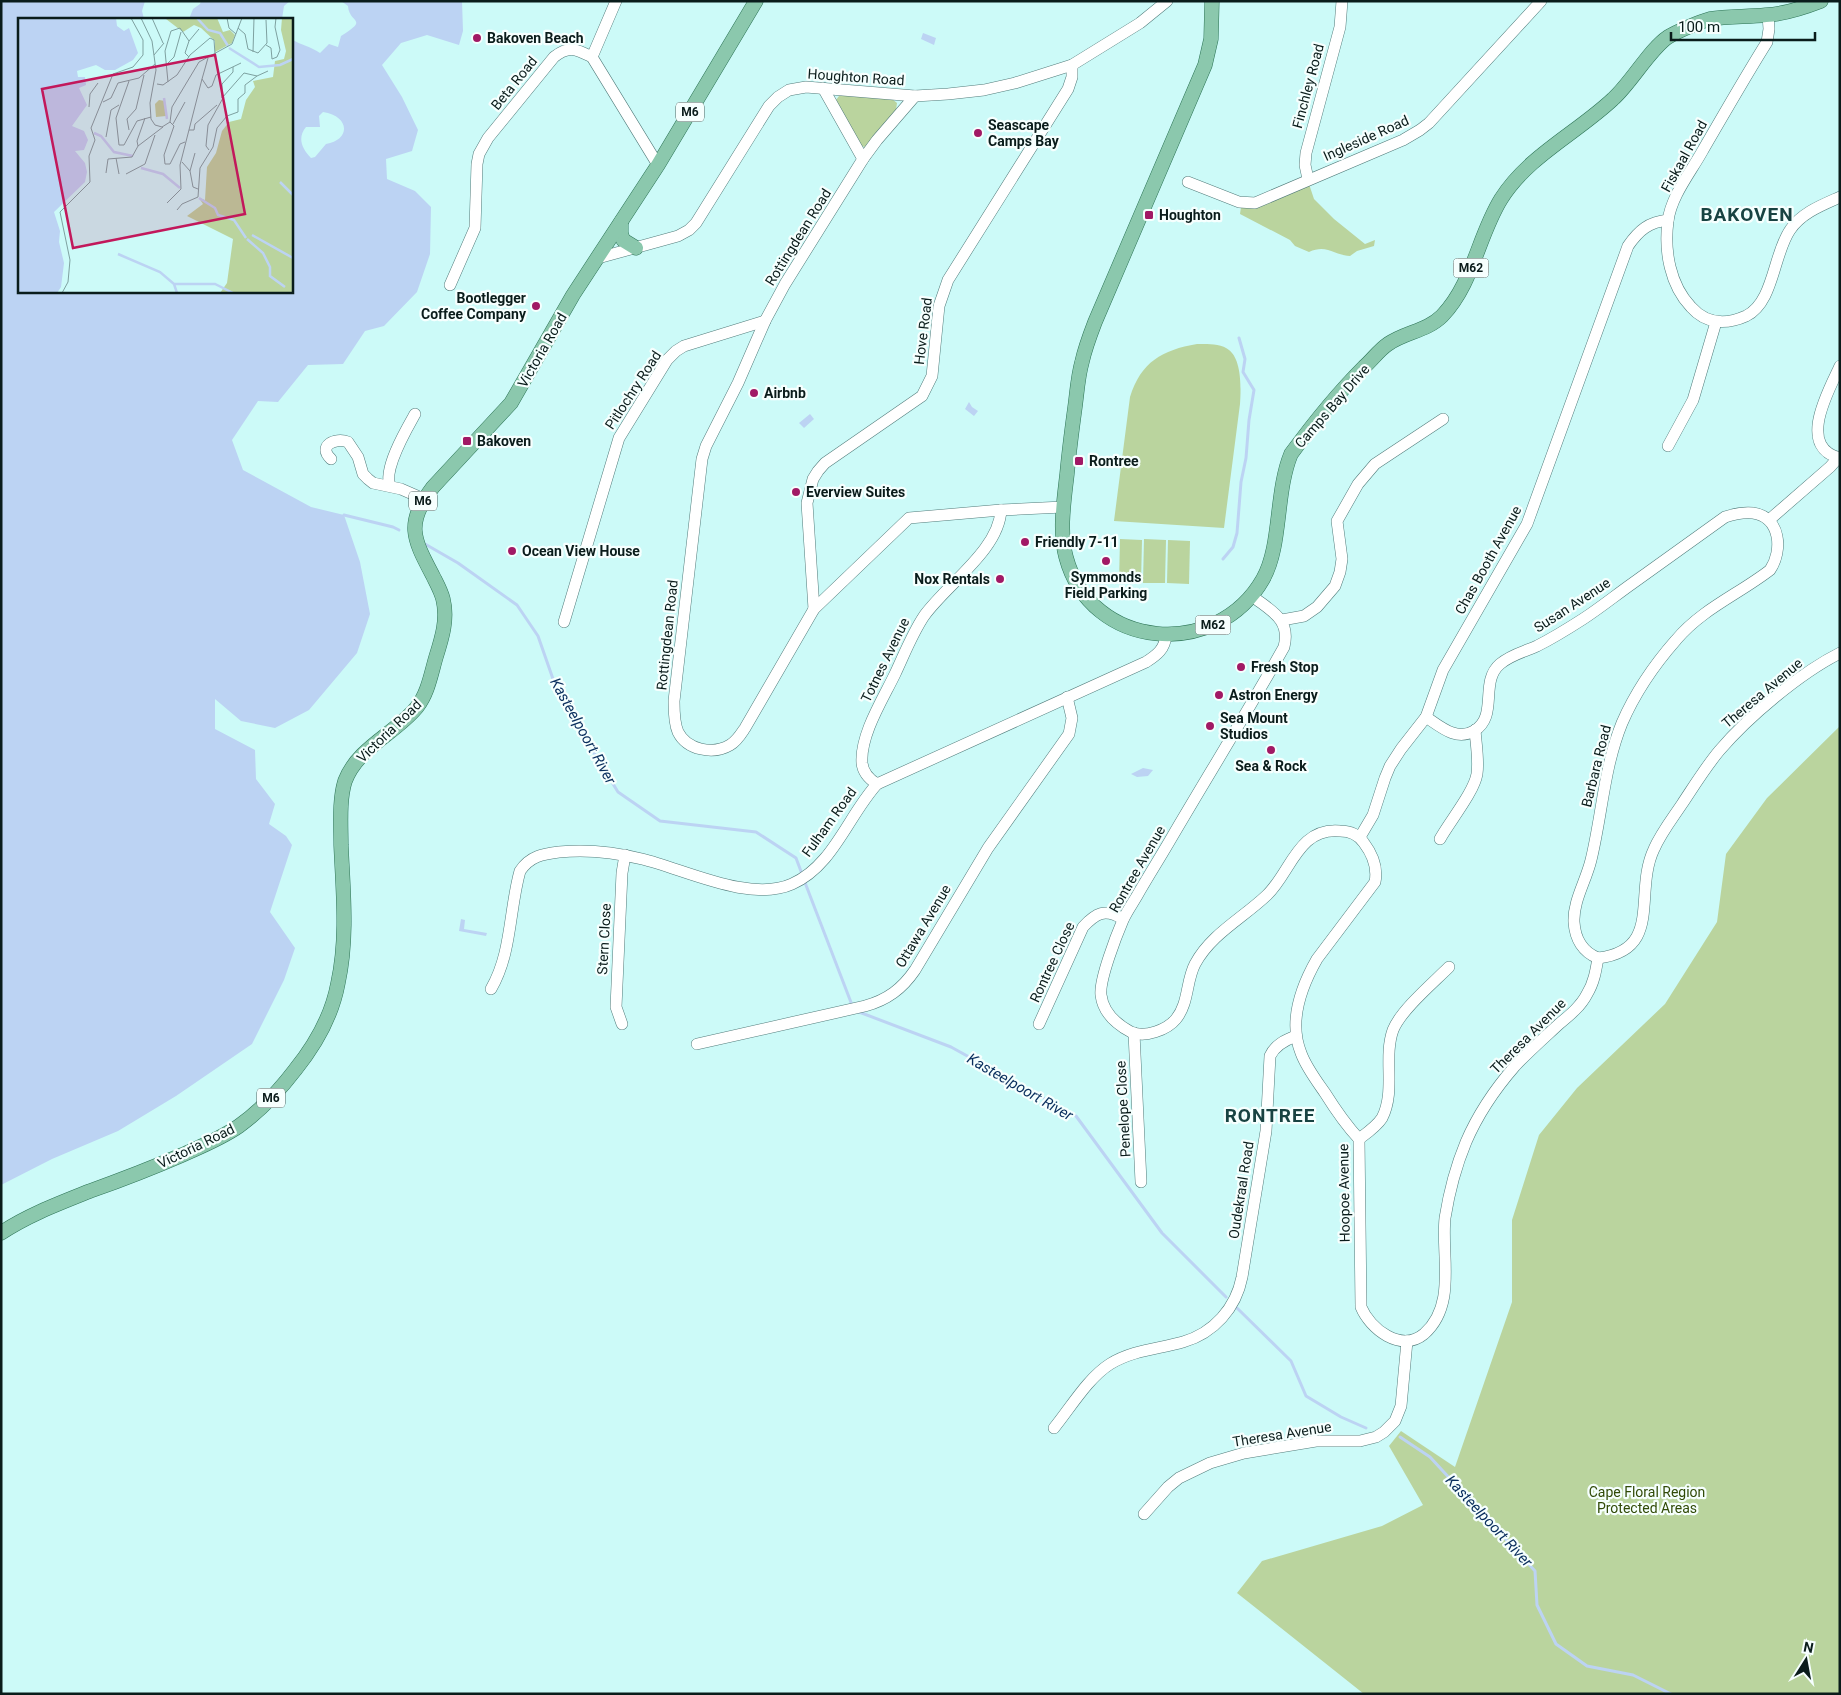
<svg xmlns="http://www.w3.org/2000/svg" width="1841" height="1695" font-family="Roboto,sans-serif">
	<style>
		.green { fill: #bad49e }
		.water { fill: #bcd3f3; fill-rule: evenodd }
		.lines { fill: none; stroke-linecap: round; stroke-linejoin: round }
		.stream { stroke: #bcd3f3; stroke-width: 3 }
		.minor-casing { stroke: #527c7b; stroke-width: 12 }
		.major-casing { stroke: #2c7456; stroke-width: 15 }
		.minor { stroke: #fff; stroke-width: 11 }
		.major { stroke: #8bc8ad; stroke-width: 14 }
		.poi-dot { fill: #a11965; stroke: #f6fffe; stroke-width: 2 }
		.labels { text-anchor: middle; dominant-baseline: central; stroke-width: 4.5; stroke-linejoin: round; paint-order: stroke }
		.shield { fill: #f6fffe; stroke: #51605f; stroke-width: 1 }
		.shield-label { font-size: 12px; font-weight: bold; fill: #0a1c1b }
		.poi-label { font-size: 14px; font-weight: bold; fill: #0a1c1b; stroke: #f6fffe; text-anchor: start }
		.street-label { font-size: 14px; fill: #0a1c1b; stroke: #f6fffe }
		.park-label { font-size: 14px; fill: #314a07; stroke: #f6fffe }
		.water-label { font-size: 15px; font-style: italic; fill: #092e5d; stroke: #f6fffe }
		.district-label { font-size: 19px; font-weight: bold; letter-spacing: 1px; fill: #184342; stroke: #f6fffe }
		.inset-river { fill: none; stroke: #bcd3f3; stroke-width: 2.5 }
		.inset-road { fill: none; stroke: #7ea1a0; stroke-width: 1 }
		.view { fill: #c2185b; fill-opacity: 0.15; stroke: #c2185b; stroke-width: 2.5 }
		.inset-edge { fill: none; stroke: #0a1c1b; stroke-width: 2.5 }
	</style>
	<rect width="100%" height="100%" fill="#ccfaf8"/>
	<!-- green -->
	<g class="green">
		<path d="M843 95 892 99 897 103 896 110 865 147 861 146 836 100 839 96Z"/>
		<path d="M1309 184 1314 199 1334 219 1365 244 1375 240 1374 246 1357 251 1350 256C1333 255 1327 244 1309 252L1295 246 1290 240 1240 214 1241 207Z"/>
		<path d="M1197 344C1206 344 1221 343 1229 350 1242 360 1241 389 1240 404L1224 528 1114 521 1130 397C1141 362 1162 350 1197 344Z"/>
		<path d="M1120 539 1142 540 1141 583H1119Z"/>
		<path d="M1144 539 1166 540 1165 583H1143Z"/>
		<path d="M1168 540 1190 541 1189 584 1167 583Z"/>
		<path d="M1840 726V1694H1364L1237 1593 1262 1561 1382 1526 1423 1505 1389 1446 1401 1431 1455 1467 1512 1302V1220L1539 1135 1577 1088 1665 1004 1717 922 1726 854 1767 798Z"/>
	</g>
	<!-- water -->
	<g class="water">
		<path d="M1 1H145L142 11 144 19H19V291H291V39C301 45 312 47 320 53L329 44 338 47 341 36C370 18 349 24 348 6L341 1H462L463 31 459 45 427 35 401 43 382 65 402 97 418 130 412 151 386 159 387 179 415 191 431 207 430 254 417 292 384 326 365 331 343 364 308 365 278 402 258 401 232 440 243 470 311 507 344 515 360 562 370 614 357 653 309 710 275 728 241 721 215 699V729L255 750 256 779 275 804 269 824 286 836 292 845 270 912 295 948 284 980 252 1044 176 1096 118 1131 52 1159 1 1185ZM323 112C350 116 351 140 326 144L315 157 311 158C302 149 297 138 306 127H320L319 116Z"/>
		<path d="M201 1H290L284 6 282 19H189L193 9 200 4Z"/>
		<path d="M923 33 936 38 934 45 921 39Z"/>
		<path d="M969 402 972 407 978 411 974 416 965 409Z"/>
		<path d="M810 414 814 419 804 428 799 423Z"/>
		<path d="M1143 768 1153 770 1148 776 1137 777 1131 774Z"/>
		<path d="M461 919 465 920 464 929 487 933 486 936 459 931Z"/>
	</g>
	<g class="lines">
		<!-- stream -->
		<g class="stream">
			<path d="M344 515 393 527 399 530"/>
			<path d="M425 544 458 563 517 605 538 636 553 679 575 722 618 792 660 821 756 832 796 858 802 874"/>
			<path d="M1223 559 1233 547 1237 533 1241 482 1246 458 1249 420 1254 390 1243 372 1245 359 1239 338"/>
			<path d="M804 880 852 1005"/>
			<path d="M859 1012 951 1047 1076 1116 1162 1233 1226 1297"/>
			<path d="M1237 1308 1291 1361 1306 1396 1341 1417 1366 1428"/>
			<path d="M1400 1437 1430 1457 1535 1571 1537 1605 1556 1644 1587 1666 1633 1675 1671 1694"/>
		</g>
		<defs>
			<g id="minor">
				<path d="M1768 15 1769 29 1767 42C1745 77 1724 114 1703 150 1691 172 1671 196 1668 221 1664 251 1670 285 1691 307 1706 324 1726 325 1746 316 1774 302 1773 255 1790 230 1801 213 1822 205 1840 197"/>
				<path d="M592 57 616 1"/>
				<path d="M823 88 863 159"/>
				<path d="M915 96 877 140 863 159 785 284 765 321 738 383 706 446 702 459 674 701C674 711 674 723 678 732 687 750 713 755 730 745 737 741 741 734 745 728L814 609 909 518 1001 510 1063 507"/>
				<path d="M1308 179 1305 165 1306 153 1340 27 1342 1"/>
				<path d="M1188 182 1239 202 1255 203 1403 140 1420 130 1429 123 1541 1"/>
				<path d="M598 258 678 236 689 230 696 223 769 106 778 97 789 90 806 87 915 96 948 94 984 90 1015 83 1072 65 1140 23 1167 1"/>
				<path d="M450 285 475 228 477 164 479 154 488 138 554 57C569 45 576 49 592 57L658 165"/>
				<path d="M1840 366C1829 390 1796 447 1840 458"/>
				<path d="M1668 446 1693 400 1716 322"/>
				<path d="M331 459C317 446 335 437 348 442L358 457 363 474 368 479 373 483 401 489 417 496 422 501"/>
				<path d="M390 486C383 469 406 430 415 414"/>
				<path d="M1769 520 1830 467 1838 458"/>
				<path d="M1252 596C1271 611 1291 619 1284 647 1248 711 1209 774 1172 837 1161 856 1149 875 1138 894 1133 903 1127 911 1123 920 1117 934 1099 980 1101 995 1103 1012 1116 1024 1131 1032 1145 1038 1167 1030 1176 1019 1189 1003 1186 981 1195 964 1211 934 1243 918 1267 895 1291 872 1298 827 1340 831 1350 831 1358 834 1364 843 1373 855 1378 867 1375 882L1317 959C1301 987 1288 1021 1301 1053 1306 1067 1316 1080 1325 1093 1335 1109 1346 1125 1359 1139L1361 1307C1370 1329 1401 1353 1424 1334 1457 1305 1441 1256 1445 1218 1449 1193 1456 1166 1466 1142 1478 1114 1495 1089 1515 1066 1529 1051 1544 1038 1559 1024 1570 1015 1581 1006 1587 994 1594 983 1596 970 1598 958"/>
				<path d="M814 609 807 503 813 479 818 471 825 463 922 396 932 376 939 306 948 280 1068 89 1072 77V65"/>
				<path d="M1282 620 1304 616 1317 607 1335 586 1340 572 1342 559 1337 521 1358 484 1375 464 1443 419"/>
				<path d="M564 622 619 438 667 360 676 351 684 346 765 321"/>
				<path d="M1426 717C1441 727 1456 741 1474 731 1499 716 1479 682 1500 664 1512 654 1524 652 1537 646 1553 638 1569 628 1583 619 1600 608 1616 595 1633 583 1664 561 1694 539 1725 517 1734 514 1744 512 1753 513 1781 517 1783 551 1770 570 1739 594 1702 609 1676 640 1654 665 1635 693 1622 723 1604 767 1602 815 1591 860 1586 881 1573 901 1574 922 1575 939 1583 952 1598 958"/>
				<path d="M877 784C869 779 863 773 862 763 860 735 883 699 895 674 904 655 912 634 924 616 947 584 999 550 1001 510"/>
				<path d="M1360 837 1373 815 1385 778 1390 766 1401 749 1426 717 1443 670 1527 524 1628 246C1639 230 1649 222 1668 220"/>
				<path d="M1440 839C1450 821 1474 792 1477 774 1479 760 1476 744 1475 730"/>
				<path d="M1598 958C1664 950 1633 893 1654 849 1661 833 1672 819 1682 804 1694 786 1705 768 1719 751 1748 717 1800 673 1840 653"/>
				<path d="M491 989C512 953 509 910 520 871 530 856 543 854 559 852 587 849 614 852 642 859 684 869 750 903 792 884 833 866 848 816 877 784L1146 662C1157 655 1165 649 1166 635"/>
				<path d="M622 1024 616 1007 622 873 625 855"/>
				<path d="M1039 1024 1083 927C1096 913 1105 908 1123 919"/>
				<path d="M1134 1033 1141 1182"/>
				<path d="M697 1044 865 1006C887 1000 902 989 915 970L988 848 1069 734 1072 718 1067 697"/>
				<path d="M1359 1139C1367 1133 1377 1126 1382 1118 1396 1091 1383 1058 1393 1030 1401 1010 1433 983 1449 967"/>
				<path d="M1054 1428C1071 1407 1088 1378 1110 1364 1133 1350 1158 1349 1183 1342 1214 1333 1236 1308 1242 1277L1266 1131 1270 1056C1275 1045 1285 1040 1296 1036"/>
				<path d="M1144 1514 1168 1487 1179 1478 1210 1463 1244 1453 1316 1441H1360L1376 1437 1384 1432 1395 1421 1401 1406 1407 1341"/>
			</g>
			<g id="major">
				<path d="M1212 1 1211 39 1205 65 1095 322C1090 335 1085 348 1082 362 1078 376 1077 392 1075 407 1072 429 1069 452 1067 474 1064 501 1059 531 1066 557 1091 651 1217 660 1263 579 1282 545 1275 493 1291 454 1313 424 1337 394 1364 367 1372 360 1379 350 1388 344 1405 332 1427 331 1442 316 1473 284 1478 236 1501 199 1528 156 1577 133 1613 99 1631 83 1650 49 1668 37 1678 31 1699 22 1710 19 1728 16 1748 17 1766 15 1785 14 1803 8 1821 1"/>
				<path d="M621 222V233L623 240 636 248"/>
				<path d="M1 1233C28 1215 60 1203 90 1191 121 1180 152 1168 182 1155 202 1146 222 1138 239 1126 261 1110 279 1091 295 1070 316 1044 332 1016 338 983 348 937 343 891 341 845 341 825 339 800 345 781 358 747 395 734 417 707 428 693 431 674 436 657 442 638 448 619 443 599 441 591 437 584 433 576 413 538 405 524 433 487L511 403 573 295 658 165 756 1"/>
			</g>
		</defs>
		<!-- minor casing -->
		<use href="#minor" class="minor-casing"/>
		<!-- major casing -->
		<use href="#major" class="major-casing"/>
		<!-- minor -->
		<use href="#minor" class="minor"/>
		<!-- major -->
		<use href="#major" class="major"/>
	</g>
	<!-- markers -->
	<g class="poi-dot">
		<circle cx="477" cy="38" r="5"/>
		<circle cx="978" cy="133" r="5"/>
		<rect x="1144" y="210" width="10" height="10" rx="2.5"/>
		<circle cx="536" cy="306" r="5"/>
		<circle cx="754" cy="393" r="5"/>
		<rect x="462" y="436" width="10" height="10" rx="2.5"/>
		<rect x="1074" y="456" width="10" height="10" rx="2.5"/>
		<circle cx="796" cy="492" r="5"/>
		<circle cx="1025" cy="542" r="5"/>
		<circle cx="512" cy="551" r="5"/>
		<circle cx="1106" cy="561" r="5"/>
		<circle cx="1000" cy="579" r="5"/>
		<circle cx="1241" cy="667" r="5"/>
		<circle cx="1219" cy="695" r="5"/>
		<circle cx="1210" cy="726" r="5"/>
		<circle cx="1271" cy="750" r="5"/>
	</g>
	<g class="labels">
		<!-- shield labels -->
		<g class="shield">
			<rect x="676" y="102.5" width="28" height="19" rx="4"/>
			<rect x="1453.5" y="258.5" width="35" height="19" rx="4"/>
			<rect x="409" y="491.5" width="28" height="19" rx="4"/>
			<rect x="1195.5" y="615.5" width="35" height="19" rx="4"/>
			<rect x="257" y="1088.5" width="28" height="19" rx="4"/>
		</g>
		<g class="shield-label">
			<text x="690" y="112">M6</text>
			<text x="1471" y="268">M62</text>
			<text x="423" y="501">M6</text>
			<text x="1213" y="625">M62</text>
			<text x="271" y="1098">M6</text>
		</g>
		<!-- poi labels -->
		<g class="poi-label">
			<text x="487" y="38">Bakoven Beach</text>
			<text x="988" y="125">Seascape<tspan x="988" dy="16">Camps Bay</tspan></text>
			<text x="1159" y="215">Houghton</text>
			<text x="526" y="298" text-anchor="end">Bootlegger<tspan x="526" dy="16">Coffee Company</tspan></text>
			<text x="764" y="393">Airbnb</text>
			<text x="477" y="441">Bakoven</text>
			<text x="1089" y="461">Rontree</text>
			<text x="806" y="492">Everview Suites</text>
			<text x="1035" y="542">Friendly 7-11</text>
			<text x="522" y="551">Ocean View House</text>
			<text x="1106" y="577" text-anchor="middle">Symmonds<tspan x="1106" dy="16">Field Parking</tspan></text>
			<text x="990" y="579" text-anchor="end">Nox Rentals</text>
			<text x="1251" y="667">Fresh Stop</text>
			<text x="1229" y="695">Astron Energy</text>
			<text x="1220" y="718">Sea Mount<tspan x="1220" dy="16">Studios</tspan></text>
			<text x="1271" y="766" text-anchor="middle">Sea &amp; Rock</text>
		</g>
		<!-- street labels -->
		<g class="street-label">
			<text transform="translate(856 77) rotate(4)">Houghton Road</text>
			<text transform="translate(514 83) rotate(-51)">Beta Road</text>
			<text transform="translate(1308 86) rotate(-75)">Finchley Road</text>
			<text transform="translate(1366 138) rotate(-24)">Ingleside Road</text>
			<text transform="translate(1684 156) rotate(-61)">Fiskaal Road</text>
			<text transform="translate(798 237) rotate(-58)">Rottingdean Road</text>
			<text transform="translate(923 331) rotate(-83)">Hove Road</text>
			<text transform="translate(542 350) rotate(-60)">Victoria Road</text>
			<text transform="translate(633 390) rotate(-57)">Pitlochry Road</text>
			<text transform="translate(1332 406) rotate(-49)">Camps Bay Drive</text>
			<text transform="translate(1488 560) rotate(-61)">Chas Booth Avenue</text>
			<text transform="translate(1572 605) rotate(-33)">Susan Avenue</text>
			<text transform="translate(667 635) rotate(-84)">Rottingdean Road</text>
			<text transform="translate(885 660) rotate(-64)">Totnes Avenue</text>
			<text transform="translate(1762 693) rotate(-40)">Theresa Avenue</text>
			<text transform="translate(389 731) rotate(-44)">Victoria Road</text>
			<text transform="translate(1596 766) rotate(-76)">Barbara Road</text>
			<text transform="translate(829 822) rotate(-54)">Fulham Road</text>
			<text transform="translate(1137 869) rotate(-60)">Rontree Avenue</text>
			<text transform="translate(923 926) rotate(-59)">Ottawa Avenue</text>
			<text transform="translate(604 939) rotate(-87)">Stern Close</text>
			<text transform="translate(1052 962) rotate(-65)">Rontree Close</text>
			<text transform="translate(1528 1036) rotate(-45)">Theresa Avenue</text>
			<text transform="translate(1123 1109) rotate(-93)">Penelope Close</text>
			<text transform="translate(196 1146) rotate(-26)">Victoria Road</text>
			<text transform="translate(1241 1190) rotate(-81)">Oudekraal Road</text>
			<text transform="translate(1344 1193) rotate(-91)">Hoopoe Avenue</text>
			<text transform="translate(1282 1434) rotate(-9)">Theresa Avenue</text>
		</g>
		<!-- park labels -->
		<g class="park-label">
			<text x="1647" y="1492">Cape Floral Region<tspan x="1647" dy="16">Protected Areas</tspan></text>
		</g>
		<!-- water labels -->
		<g class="water-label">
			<text transform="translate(583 731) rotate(61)">Kasteelpoort River</text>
			<text transform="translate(1020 1087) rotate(30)">Kasteelpoort River</text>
			<text transform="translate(1489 1521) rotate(47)">Kasteelpoort River</text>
		</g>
		<!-- district labels -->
		<g class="district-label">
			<text x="1747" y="214">BAKOVEN</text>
			<text x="1270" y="1115">RONTREE</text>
		</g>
	</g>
	<!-- overview -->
	<g transform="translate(18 18)">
		<rect width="275" height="275" fill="#ccfaf8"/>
		<path d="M186 0H199L205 14 212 12 217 17 214 25 197 34V23L183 10 176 7 165 14 148 1ZM264 0H275V275H202L209 265 215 221 169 198 185 186 181 180 187 182 189 149 198 135 204 113 211 104 223 101 228 82 237 69 235 63 255 59 257 43 266 41 268 33 263 12ZM141 82 147 83 148 98 138 99 137 86Z" fill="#bad49e"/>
		<path d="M98 0 99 8 106 13 111 10 120 35 115 42 97 52H87L78 47 59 53 60 59H67L68 67 61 70 69 87 54 108 66 113 70 122 66 132 57 133 67 145 69 154 67 164 36 194 42 213 41 224 46 245 43 269 39 275H0V0Z" fill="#bcd3f3"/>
		<path class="inset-river" d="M179 0 190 12 202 15 210 28M211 30 241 49 262 47 275 41M146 80 149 101M76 115 83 118 96 134 115 138M123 150 145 156 162 170M262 164 275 177M181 180 197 190 200 197 216 202 228 220M234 217 275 240M229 221 245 235 252 249V258L267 269M100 236 142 254 156 266 159 275M156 266H197L215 275"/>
		<path class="inset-road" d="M123 0 134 23 138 52 132 85 133 101 137 107 144 109 152 104 154 89 181 44 214 26 224 0M134 0 145 25M209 0 211 10 218 16M220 10 227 16 230 31 240 35 249 25 248 2M248 27 253 30 254 41 259 39 262 32 257 9 258 0M235 34 236 0M136 37 146 25M171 39 167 35 171 23 181 11M190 40 184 61 190 70 194 68 198 57 223 45M150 45 156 39 163 14M215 49V54L204 66V80L226 55 239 58 250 53M111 63 98 100 101 127H106L119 103 133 99M150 64 147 33 153 13 162 10 171 23M139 66 145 67 159 57 172 37 192 20 196 22 197 36M85 84 93 80 100 65 121 60 137 46M71 89 72 76 80 65M152 104 156 108 146 137 147 146H152L162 126 167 124M155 106 167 84M111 112 109 101 118 91 126 57M171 112H176L177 106 199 87M88 119 93 92 101 87M120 128 119 123 127 100M191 132 188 128 190 107 205 80M98 140 101 156M164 144 172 153 175 169 180 171M172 153 177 135M88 155 90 141 114 139 120 128 145 109M108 156 127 146 137 117M149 185 163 171 162 147 184 61M159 192 164 186 180 179 182 150 195 129 199 110 209 98 220 94V81L227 75V67L239 58M44 275 50 264 52 242 42 194 72 164 71 138 77 122 73 110 95 56 115 49 125 37V22L113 0"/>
		<path class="view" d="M197 37 227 196 55 230 24 71Z"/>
		<rect width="275" height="275" class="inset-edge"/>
	</g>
	<!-- border -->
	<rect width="1841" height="1695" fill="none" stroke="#0a1c1b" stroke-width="5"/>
	<!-- north arrow -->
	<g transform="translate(1806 1660) rotate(11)" stroke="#f6fffe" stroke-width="4" paint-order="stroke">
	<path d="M0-4L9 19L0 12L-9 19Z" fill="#0a1c1b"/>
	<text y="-8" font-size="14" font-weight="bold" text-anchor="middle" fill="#0a1c1b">N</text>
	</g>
	<!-- scale -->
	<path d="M1671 32v8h144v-8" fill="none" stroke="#0a1c1b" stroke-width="2.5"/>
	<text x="1678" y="32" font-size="15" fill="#0a1c1b" stroke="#f6fffe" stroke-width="4" paint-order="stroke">100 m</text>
</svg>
